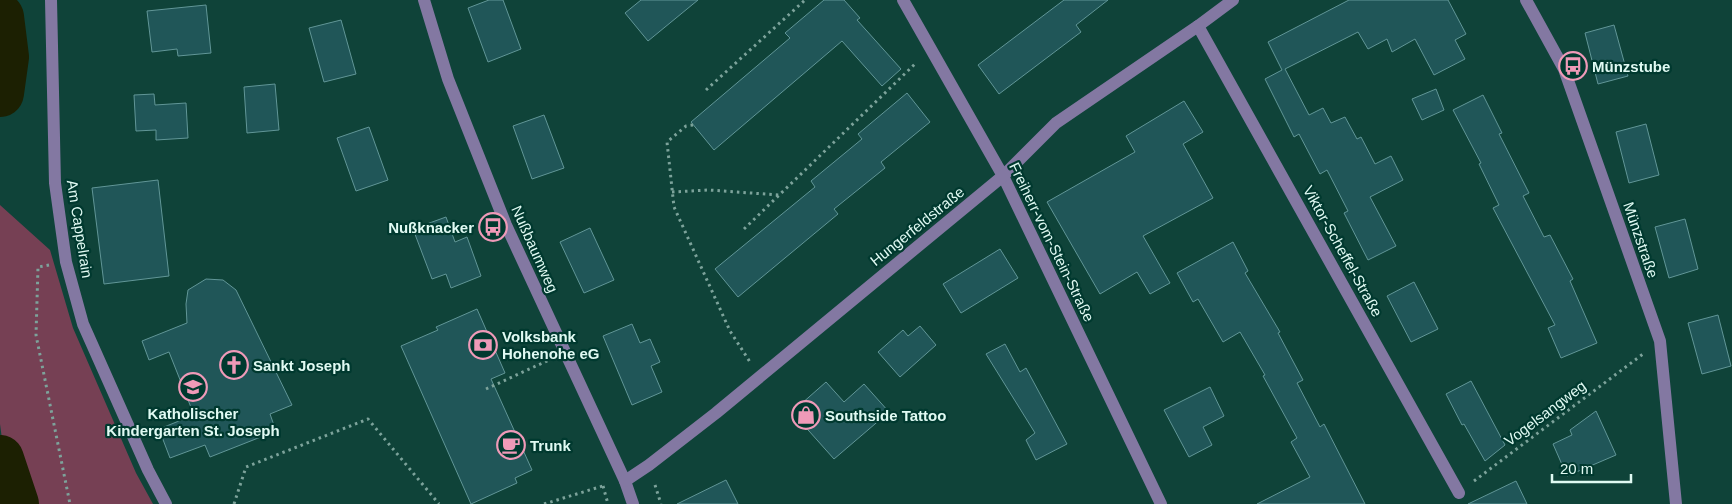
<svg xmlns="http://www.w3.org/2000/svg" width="1732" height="504" font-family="Arial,sans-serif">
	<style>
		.green { fill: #764054 }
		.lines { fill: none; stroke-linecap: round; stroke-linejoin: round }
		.river { stroke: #1c2002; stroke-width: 48 }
		.building { fill: #205658; stroke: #619697 }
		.path { stroke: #7da39b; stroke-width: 3; stroke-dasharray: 2.5 4; stroke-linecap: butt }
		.minor { stroke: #8378a2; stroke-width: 12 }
		.labels { text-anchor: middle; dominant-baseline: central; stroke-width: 4.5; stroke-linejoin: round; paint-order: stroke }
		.poi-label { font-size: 15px; font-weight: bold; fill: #e0faf3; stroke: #00392f; text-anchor: start }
		.street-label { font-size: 15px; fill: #e0faf3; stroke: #00392f }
	</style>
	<rect width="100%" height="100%" fill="#0f4339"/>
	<!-- green -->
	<path class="green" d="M0 205 50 250 73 328 136 473 153 504H24L2 439 0 424Z"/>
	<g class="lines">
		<!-- river -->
		<g class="river">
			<path d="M0 17 5 57 0 93"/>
			<path d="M0 459 15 504"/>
		</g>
	</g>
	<!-- building -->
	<g class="building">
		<path d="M489 0H503L521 49 488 62 468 8Z"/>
		<path d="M641 0H698L648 41 625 13Z"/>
		<path d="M824 0H844L860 18 857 20 901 69 882 86 842 41 714 150 691 122 790 38 785 33Z"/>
		<path d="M1064 0H1108L1076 25 1081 32 999 94 978 65Z"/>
		<path d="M1349 0H1448L1466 34 1455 40 1465 59 1434 75 1415 39 1392 52 1387 39 1368 49 1358 32 1285 69 1309 115 1323 108 1331 123 1345 117 1357 139 1361 137 1375 164 1391 156 1403 180 1370 197 1396 246 1368 260 1344 213 1348 211 1327 170 1320 174 1299 134 1294 137 1265 79 1282 70 1268 42Z"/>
		<path d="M206 5 211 53 178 56 177 49 152 52 147 11Z"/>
		<path d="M341 20 356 74 324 82 309 28Z"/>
		<path d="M1614 25 1628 76 1598 84 1585 33Z"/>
		<path d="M275 84 279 130 247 133 244 87Z"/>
		<path d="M1436 89 1444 110 1422 120 1412 99Z"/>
		<path d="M907 93 930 122 881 162 885 168 834 209 838 214 738 297 715 269 815 187 811 181 862 139 858 134Z"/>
		<path d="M154 94 155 105 186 103 188 138 156 140V130L136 131 134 95Z"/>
		<path d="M1483 95 1502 133 1499 134 1529 193 1523 196 1544 237 1550 235 1573 279 1570 281 1597 343 1561 358 1548 328 1555 325 1493 208 1499 205 1479 164 1481 163 1453 110Z"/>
		<path d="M1184 101 1203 132 1183 144 1213 198 1143 236 1170 283 1150 294 1137 272 1100 294 1047 202 1135 152 1126 136Z"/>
		<path d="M544 115 564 168 532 179 513 126Z"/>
		<path d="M1646 124 1659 175 1629 183 1616 132Z"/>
		<path d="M369 127 388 180 356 191 337 138Z"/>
		<path d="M158 180 169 276 104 284 92 188Z"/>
		<path d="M446 217 455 242 467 237 481 276 451 288 446 274 432 279 413 229Z"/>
		<path d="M1685 219 1698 269 1669 278 1655 227Z"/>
		<path d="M590 228 614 280 584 293 560 242Z"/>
		<path d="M1233 242 1248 271 1245 273 1280 332 1278 333 1303 380 1297 383 1320 427 1324 424 1365 504H1257L1310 477 1291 442 1297 438 1263 376 1265 375 1240 332 1223 342 1198 299 1193 302 1177 273Z"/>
		<path d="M1000 249 1018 278 961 313 943 284Z"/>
		<path d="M206 279 223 280 236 290 292 405 270 414 276 431 210 457 205 445 170 458 159 429 194 415 169 352 149 360 142 341 187 323 186 304 188 290Z"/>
		<path d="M1414 282 1438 329 1411 342 1387 296Z"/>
		<path d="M477 309 505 373 491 379 532 470 515 478 517 483 471 504 401 346 438 330 436 327Z"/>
		<path d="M1718 315 1731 366 1702 374 1688 323Z"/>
		<path d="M632 324 640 343 650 339 660 362 651 366 662 392 632 405 603 336Z"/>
		<path d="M920 326 936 345 900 377 878 352 903 330 908 336Z"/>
		<path d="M1005 344 1020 372 1026 368 1067 444 1036 460 1026 440 1035 433 986 354Z"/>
		<path d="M1471 381 1505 445 1485 461 1464 424 1462 425 1446 394Z"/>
		<path d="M826 382 844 402 864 384 889 412 834 459 792 412Z"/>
		<path d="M1210 387 1224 416 1203 427 1212 445 1189 457 1164 410Z"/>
		<path d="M1596 411 1616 455 1567 476 1553 444 1572 435 1570 430Z"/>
		<path d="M726 480 738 504H677Z"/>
		<path d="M1516 481 1527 504H1468Z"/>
	</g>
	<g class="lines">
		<!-- path -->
		<g class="path">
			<path d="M706 90 805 0"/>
			<path d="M693 125 686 126 667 142 674 207 730 331 750 362"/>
			<path d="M672 192 709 190 779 195"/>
			<path d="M744 229 917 62"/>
			<path d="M49 265 38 267 36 335 70 504"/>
			<path d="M486 389 549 360"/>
			<path d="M1474 481 1643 354"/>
			<path d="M655 485 661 504"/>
			<path d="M603 486 608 504"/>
			<path d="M234 504 246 467 368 419 439 504"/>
			<path d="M544 504 606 485"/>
		</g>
		<!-- minor -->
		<g class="minor">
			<path d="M51 0 55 183 66 262 83 324 148 470 166 504"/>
			<path d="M424 0 448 79 506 225 625 481 633 504"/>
			<path d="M903 0 1003 176 1161 504"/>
			<path d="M1526 0 1564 69 1660 341 1676 504"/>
			<path d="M1198 26 1459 493"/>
			<path d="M625 481 649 465 716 413 1003 176 1056 123 1198 26 1233 0"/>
		</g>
	</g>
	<!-- icons -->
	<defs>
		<symbol id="bus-ring" viewBox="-11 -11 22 22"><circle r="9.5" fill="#00392f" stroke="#ef9ab8" stroke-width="1.5"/><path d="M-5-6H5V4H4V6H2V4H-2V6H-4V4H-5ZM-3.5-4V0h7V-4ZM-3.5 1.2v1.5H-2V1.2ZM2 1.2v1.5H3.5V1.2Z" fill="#ef9ab8"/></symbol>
		<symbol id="bank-ring" viewBox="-11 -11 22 22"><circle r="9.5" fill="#00392f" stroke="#ef9ab8" stroke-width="1.5"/><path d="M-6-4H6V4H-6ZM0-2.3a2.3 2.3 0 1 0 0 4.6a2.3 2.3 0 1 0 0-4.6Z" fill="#ef9ab8"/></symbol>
		<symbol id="church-ring" viewBox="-11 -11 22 22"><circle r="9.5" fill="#00392f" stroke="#ef9ab8" stroke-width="1.5"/><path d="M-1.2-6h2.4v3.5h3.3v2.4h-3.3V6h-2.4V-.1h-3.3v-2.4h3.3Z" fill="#ef9ab8"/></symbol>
		<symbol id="school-ring" viewBox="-11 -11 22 22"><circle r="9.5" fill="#00392f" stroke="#ef9ab8" stroke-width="1.5"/><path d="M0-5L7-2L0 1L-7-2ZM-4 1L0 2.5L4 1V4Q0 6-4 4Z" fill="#ef9ab8"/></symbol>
		<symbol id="shop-ring" viewBox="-11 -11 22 22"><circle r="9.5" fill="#00392f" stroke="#ef9ab8" stroke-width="1.5"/><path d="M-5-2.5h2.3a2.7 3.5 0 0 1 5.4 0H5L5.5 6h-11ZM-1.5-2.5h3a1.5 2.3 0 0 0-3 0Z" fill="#ef9ab8"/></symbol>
		<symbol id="cafe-ring" viewBox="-11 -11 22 22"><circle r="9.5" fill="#00392f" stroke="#ef9ab8" stroke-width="1.5"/><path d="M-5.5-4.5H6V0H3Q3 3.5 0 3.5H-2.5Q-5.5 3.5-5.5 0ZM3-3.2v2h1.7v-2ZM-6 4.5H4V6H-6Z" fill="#ef9ab8"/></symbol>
	</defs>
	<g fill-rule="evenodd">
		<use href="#bus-ring" x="1557" y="50" width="32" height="32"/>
		<use href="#bus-ring" x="477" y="211" width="32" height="32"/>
		<use href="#bank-ring" x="467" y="329" width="32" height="32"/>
		<use href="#church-ring" x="218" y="349" width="32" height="32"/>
		<use href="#school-ring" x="177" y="371" width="32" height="32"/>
		<use href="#shop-ring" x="790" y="399" width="32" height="32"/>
		<use href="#cafe-ring" x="495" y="429" width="32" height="32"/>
	</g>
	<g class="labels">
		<!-- poi labels -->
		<g class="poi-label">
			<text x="1592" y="66">Münzstube</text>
			<text x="474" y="227" text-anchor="end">Nußknacker</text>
			<text x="502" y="336">Volksbank<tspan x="502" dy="17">Hohenohe eG</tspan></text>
			<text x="253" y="365">Sankt Joseph</text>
			<text x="193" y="413" text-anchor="middle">Katholischer<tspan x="193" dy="17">Kindergarten St. Joseph</tspan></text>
			<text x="825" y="415">Southside Tattoo</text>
			<text x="530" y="445">Trunk</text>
		</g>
		<!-- street labels -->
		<g class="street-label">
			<text transform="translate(917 226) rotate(-39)">Hungerfeldstraße</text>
			<text transform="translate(80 229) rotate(81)">Am Cappelrain</text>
			<text transform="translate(1641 240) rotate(71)">Münzstraße</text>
			<text transform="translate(1052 242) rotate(64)">Freiherr-vom-Stein-Straße</text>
			<text transform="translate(535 249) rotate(66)">Nußbaumweg</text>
			<text transform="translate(1343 251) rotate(61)">Viktor-Scheffel-Straße</text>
			<text transform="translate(1545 413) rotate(-37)">Vogelsangweg</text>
		</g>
	</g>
	<!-- scale -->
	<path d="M1552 474v8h79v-8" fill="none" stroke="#e0faf3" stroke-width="2.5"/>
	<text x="1560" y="474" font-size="15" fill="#e0faf3" stroke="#00392f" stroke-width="4" paint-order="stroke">20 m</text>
</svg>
